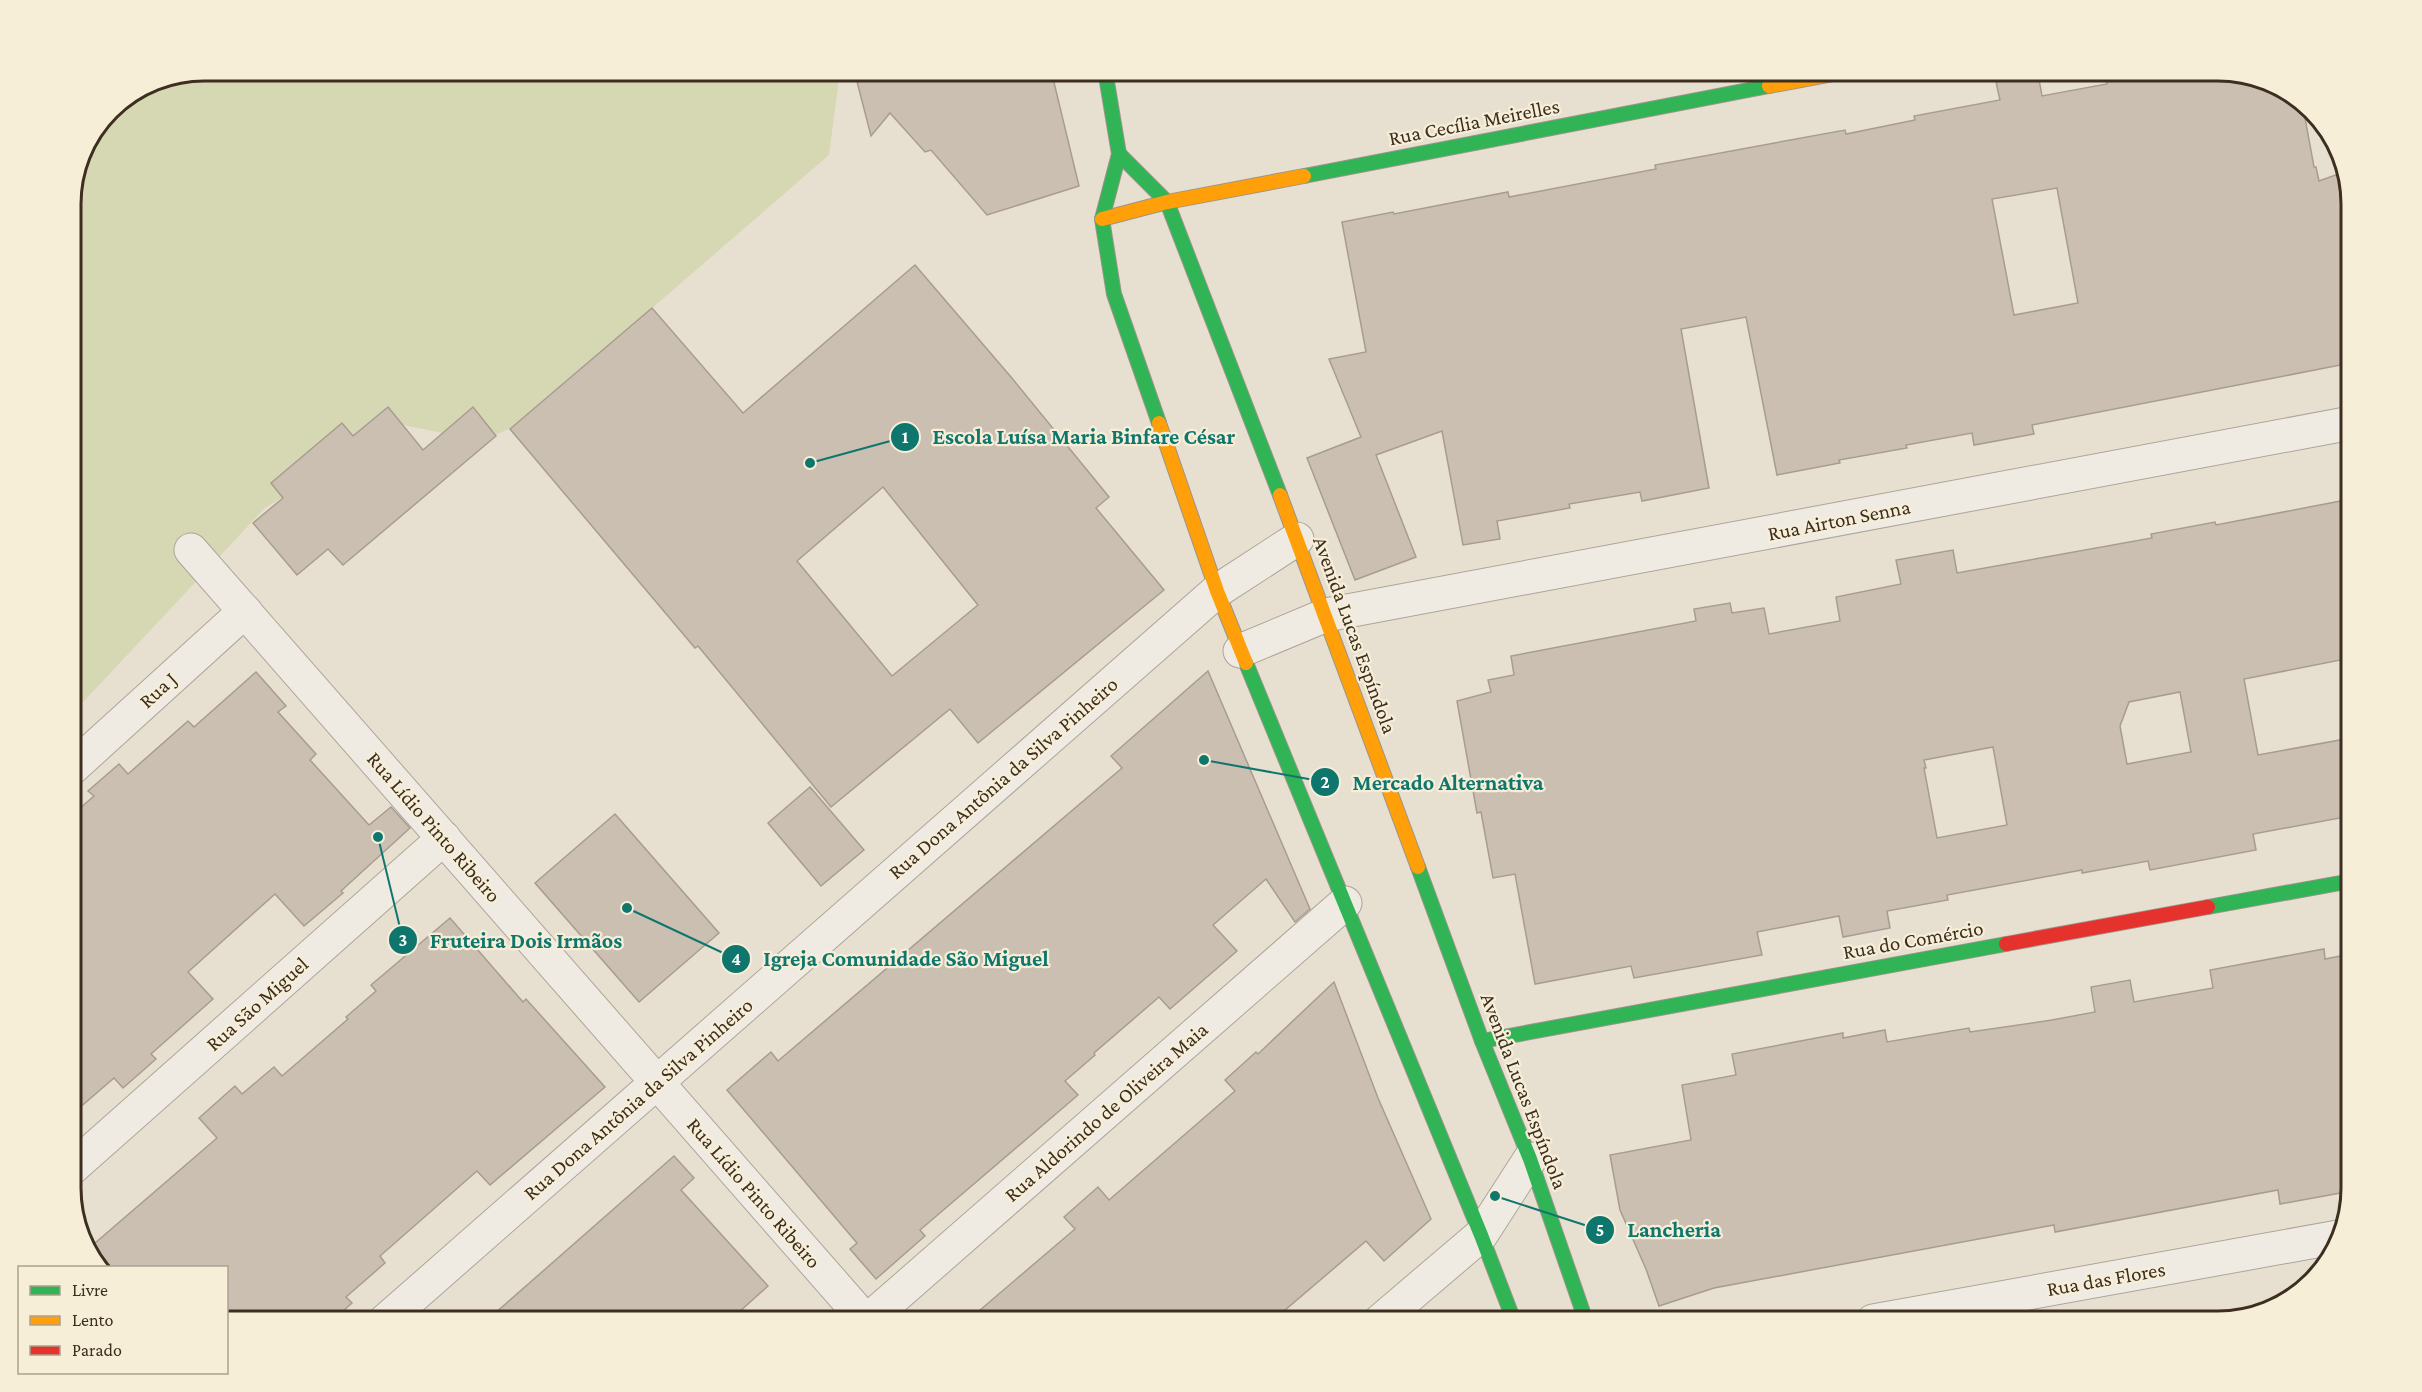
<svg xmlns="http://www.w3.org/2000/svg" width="2422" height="1392" font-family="'Crimson Pro',serif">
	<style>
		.green { fill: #d6d7b3 }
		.building { fill: #cbbfb2; stroke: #a89c90; stroke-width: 1.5; fill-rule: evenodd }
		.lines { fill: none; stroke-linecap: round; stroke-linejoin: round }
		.street-casing { stroke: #ada599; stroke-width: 35 }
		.fast-casing { stroke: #9c958a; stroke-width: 16 }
		.slow-casing { stroke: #9c958a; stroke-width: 16 }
		.jam-casing { stroke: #9c958a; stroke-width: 16 }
		.street { stroke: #efebe3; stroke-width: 33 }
		.fast { stroke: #30b455; stroke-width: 14 }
		.slow { stroke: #ff9f0a; stroke-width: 14 }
		.jam { stroke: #e5322d; stroke-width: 14 }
		.labels { text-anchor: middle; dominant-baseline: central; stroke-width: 4.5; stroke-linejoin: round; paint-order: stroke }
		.street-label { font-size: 21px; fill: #3d2e20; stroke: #f7eed8 }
		.rim { fill: none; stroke: #3d2e20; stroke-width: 3 }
		.leader { fill: none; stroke: #0f766e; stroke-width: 2 }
		.callout-dot { fill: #0f766e; stroke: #f7eed8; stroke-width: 2 }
		.mark-label { font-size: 18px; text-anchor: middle; font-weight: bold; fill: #fff }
		.callout-label { font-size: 22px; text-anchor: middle; font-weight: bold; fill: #0f766e; stroke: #f7eed8; stroke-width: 4.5; stroke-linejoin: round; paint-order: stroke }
	</style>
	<rect width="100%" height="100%" fill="#e7e0d1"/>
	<!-- green -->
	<path class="green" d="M204 71H840L829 155 517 425 482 441 398 424 265 508 71 715V196L84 145 110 109 153 81Z"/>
	<!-- building -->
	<g class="building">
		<path d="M854 70H1051L1079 186 987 215 931 150 925 152 890 113 871 136Z"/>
		<path d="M2104 70H2218L2284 88 2303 107 2314 167H2316L2319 181 2344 172 2351 196V363L2032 425 2034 434 1974 445 1972 433 1906 445 1907 448 1839 460 1840 463 1777 475 1746 317 1681 329 1709 488 1642 501 1640 492 1569 504 1570 508 1497 521 1500 539 1463 545 1442 431 1376 455 1416 557 1355 580 1307 458 1361 437 1329 359 1366 352 1342 222 1393 212 1394 214 1508 192 1509 197 1656 169 1655 165 1845 130 1846 134 1915 120 1914 116 2000 100 1996 82 2038 74 2042 96 2107 84ZM2057 188 2078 303 2014 315 1992 199Z"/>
		<path d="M915 265 1011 377 1109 497 1096 508 1164 590 978 743 950 709 831 807 698 646 695 648 510 429 652 308 743 413ZM883 487 978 605 892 676 797 561Z"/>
		<path d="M388 407 423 450 473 407 496 436 343 565 328 549 297 575 253 523 283 498 271 483 342 423 353 436Z"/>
		<path d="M2351 499V658L2244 679 2258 755 2351 738V816L2253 834 2256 850 2150 870 2148 861 2082 873V870L1947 895 1948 900 1887 911 1890 928 1843 937 1839 916 1757 932 1762 955 1634 978 1631 966 1535 984 1515 874 1493 878 1481 812 1477 813 1457 701 1491 692 1488 680 1514 675 1511 656 1696 621 1694 609 1730 603 1732 613 1764 608 1769 634 1840 621 1836 597 1901 584 1896 560 1953 550 1957 573 2152 538 2151 534 2215 522 2216 525ZM2180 692 2191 752 2127 764 2120 726 2129 702ZM1993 747 2007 825 1937 838 1924 768H1926L1924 760Z"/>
		<path d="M1208 671 1310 909 1295 922 1266 879 1213 925 1237 951 1170 1009 1159 997 1094 1053 1095 1055 1065 1081 1078 1095 920 1230 925 1236 876 1279 850 1249 857 1243 727 1090 771 1052 778 1061 1122 768 1111 756Z"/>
		<path d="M256 672 286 706 278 712 316 754 310 760 369 825 391 807 410 828 341 891 343 893 304 926 275 894 188 972 213 999 151 1054 156 1059 123 1088 114 1078 71 1115V816L94 796 88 791 119 764 128 774 188 721 194 727Z"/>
		<path d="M810 787 864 850 821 886 768 823Z"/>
		<path d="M615 814 719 933 639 1002 535 883Z"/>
		<path d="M450 918 523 1002 526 999 605 1087 490 1185 477 1171 380 1256 385 1263 346 1297 352 1303 331 1322H226V1268H101L89 1255 87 1250 217 1138 199 1118 235 1086 242 1094 274 1067 282 1076 348 1019 346 1017 376 991 371 985Z"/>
		<path d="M2324 949 2325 959 2351 954V1191L2280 1204 2278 1190 2055 1232 2054 1225 1714 1288 1659 1306 1646 1269 1620 1210 1610 1155 1691 1140 1682 1085 1736 1075 1732 1054 1843 1033V1038L1885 1030 1887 1042 1969 1028 1970 1032 2052 1020 2095 1012 2091 987 2130 980 2134 1002 2213 988 2210 970Z"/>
		<path d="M1334 982 1378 1098 1431 1219 1384 1261 1366 1241 1271 1322H966L1075 1229 1064 1217 1098 1187 1109 1200 1235 1091 1225 1080 1256 1052 1258 1054Z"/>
		<path d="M674 1156 694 1178 681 1190 768 1286 728 1322H485Z"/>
	</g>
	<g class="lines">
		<defs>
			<g id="street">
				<path d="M191 550 866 1321"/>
				<path d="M1240 651 1326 615 2351 423"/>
				<path d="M71 769 245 611"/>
				<path d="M71 1169 444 838"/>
				<path d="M385 1321 1217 591 1297 539"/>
				<path d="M867 1321 1345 903"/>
				<path d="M1380 1321 1481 1235 1530 1159"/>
				<path d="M1873 1321 2338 1237"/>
			</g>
			<g id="fast">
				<path d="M1105 70 1119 154 1102 219 1114 294 1159 423"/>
				<path d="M1119 154 1167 202 1280 495"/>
				<path d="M1304 176 1769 86"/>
				<path d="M1246 663 1481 1235 1514 1321"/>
				<path d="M1418 867 1482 1041 1530 1159 1586 1321"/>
				<path d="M2208 907 2351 881"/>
				<path d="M1482 1041 2006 944"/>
			</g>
			<g id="slow">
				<path d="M1769 86 1855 70"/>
				<path d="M1102 219 1167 202 1304 176"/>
				<path d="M1159 423 1217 591 1246 663"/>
				<path d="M1280 495 1418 867"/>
			</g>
			<path id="jam" d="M2006 944 2208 907"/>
		</defs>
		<!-- street casing -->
		<use href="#street" class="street-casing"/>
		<!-- fast casing -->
		<use href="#fast" class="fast-casing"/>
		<!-- slow casing -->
		<use href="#slow" class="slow-casing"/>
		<!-- jam casing -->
		<use href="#jam" class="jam-casing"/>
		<!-- street -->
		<use href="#street" class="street"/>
		<!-- fast -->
		<use href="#fast" class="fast"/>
		<!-- slow -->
		<use href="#slow" class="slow"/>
		<!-- jam -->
		<use href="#jam" class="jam"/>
	</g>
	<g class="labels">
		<!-- street labels -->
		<g class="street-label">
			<text transform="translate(1474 122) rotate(-11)">Rua Cecília Meirelles</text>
			<text transform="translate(1839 520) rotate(-11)">Rua Airton Senna</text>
			<text transform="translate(1355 635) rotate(70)">Avenida Lucas Espíndola</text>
			<text transform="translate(158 690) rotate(-42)">Rua J</text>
			<text transform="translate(1003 778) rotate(-41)">Rua Dona Antônia da Silva Pinheiro</text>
			<text transform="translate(434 827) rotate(49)">Rua Lídio Pinto Ribeiro</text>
			<text transform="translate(1913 940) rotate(-10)">Rua do Comércio</text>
			<text transform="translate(257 1004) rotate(-42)">Rua São Miguel</text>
			<text transform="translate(1524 1091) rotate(69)">Avenida Lucas Espíndola</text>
			<text transform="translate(638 1099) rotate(-41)">Rua Dona Antônia da Silva Pinheiro</text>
			<text transform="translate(1106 1112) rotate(-41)">Rua Aldorindo de Oliveira Maia</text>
			<text transform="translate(754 1193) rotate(49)">Rua Lídio Pinto Ribeiro</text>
			<text transform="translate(2106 1279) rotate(-10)">Rua das Flores</text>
		</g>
	</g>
	<!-- crop -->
	<path d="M0 0H2422V1392H0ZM204 81H2218A123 123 0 0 1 2341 204V1188A123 123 0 0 1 2218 1311H204A123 123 0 0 1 81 1188V204A123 123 0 0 1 204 81Z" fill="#f7eed8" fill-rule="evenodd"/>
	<path class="rim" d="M204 81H2218A123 123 0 0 1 2341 204V1188A123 123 0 0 1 2218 1311H204A123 123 0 0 1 81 1188V204A123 123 0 0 1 204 81Z"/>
	<!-- callouts -->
	<path class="leader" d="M810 463L905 437M1204 760L1325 782M378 837L403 940M627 908L736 959M1495 1196L1600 1230"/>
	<g class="callout-dot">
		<circle cx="810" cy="463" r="6"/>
		<circle cx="1204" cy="760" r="6"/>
		<circle cx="378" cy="837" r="6"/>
		<circle cx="627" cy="908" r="6"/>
		<circle cx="1495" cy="1196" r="6"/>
		<circle cx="905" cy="437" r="15"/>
		<circle cx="1325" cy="782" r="15"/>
		<circle cx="403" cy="940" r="15"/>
		<circle cx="736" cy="959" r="15"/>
		<circle cx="1600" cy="1230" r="15"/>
	</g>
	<g class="mark-label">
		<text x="905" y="443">1</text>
		<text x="1325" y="788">2</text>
		<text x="403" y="946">3</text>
		<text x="736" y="965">4</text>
		<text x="1600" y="1236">5</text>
	</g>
	<g class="callout-label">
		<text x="1084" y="444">Escola Luísa Maria Binfare César</text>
		<text x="1448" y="790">Mercado Alternativa</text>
		<text x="526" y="948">Fruteira Dois Irmãos</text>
		<text x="906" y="966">Igreja Comunidade São Miguel</text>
		<text x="1674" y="1237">Lancheria</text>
	</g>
	<!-- legend -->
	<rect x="18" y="1266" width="210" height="108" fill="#f7eed8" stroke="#ada18e" stroke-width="1.5"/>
	<rect x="30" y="1286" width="30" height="9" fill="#30b455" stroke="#ada18e" stroke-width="1.5"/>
	<text x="72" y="1296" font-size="18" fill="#3d2e20">Livre</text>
	<rect x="30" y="1316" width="30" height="9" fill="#ff9f0a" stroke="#ada18e" stroke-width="1.5"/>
	<text x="72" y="1326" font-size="18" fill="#3d2e20">Lento</text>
	<rect x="30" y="1346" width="30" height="9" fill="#e5322d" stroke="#ada18e" stroke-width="1.5"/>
	<text x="72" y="1356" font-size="18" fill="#3d2e20">Parado</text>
</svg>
